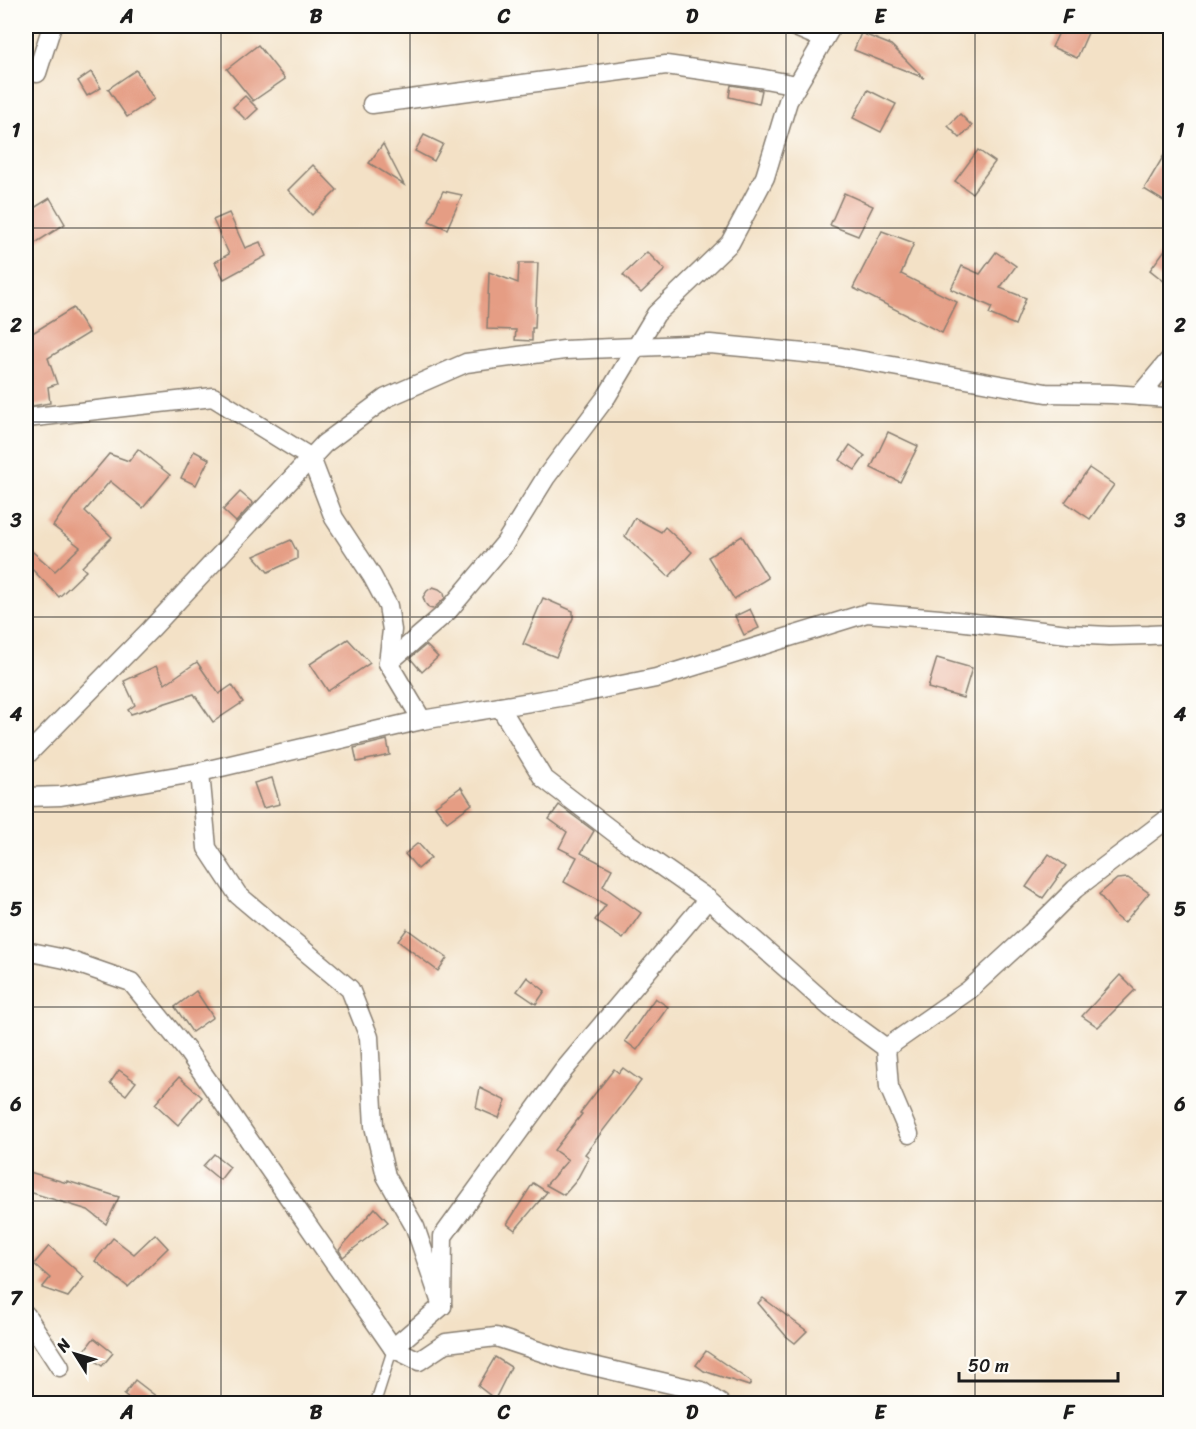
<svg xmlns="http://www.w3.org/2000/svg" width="1196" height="1429" font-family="Sriracha,sans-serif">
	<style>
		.building { fill: #e59d84 }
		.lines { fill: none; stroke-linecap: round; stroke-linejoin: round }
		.service-casing { stroke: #887e71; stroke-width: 12 }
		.minor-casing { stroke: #887e71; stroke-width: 21 }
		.service { stroke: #fff; stroke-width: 9 }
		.minor { stroke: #fff; stroke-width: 18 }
		.grid { fill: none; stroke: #1c1c1c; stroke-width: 1.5; stroke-opacity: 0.55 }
		.neatline { fill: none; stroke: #1c1c1c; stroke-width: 2 }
		.grid-label { font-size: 20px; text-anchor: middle; font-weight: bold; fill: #1c1c1c }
	</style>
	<rect width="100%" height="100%" fill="#fdfcf7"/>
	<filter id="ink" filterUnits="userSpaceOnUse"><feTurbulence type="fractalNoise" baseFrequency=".0167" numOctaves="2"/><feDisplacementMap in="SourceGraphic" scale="12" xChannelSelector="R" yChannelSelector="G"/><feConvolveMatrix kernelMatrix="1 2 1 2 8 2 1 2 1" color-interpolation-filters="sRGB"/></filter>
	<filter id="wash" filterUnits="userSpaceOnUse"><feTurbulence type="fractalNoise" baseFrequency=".008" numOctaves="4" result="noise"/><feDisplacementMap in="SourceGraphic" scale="24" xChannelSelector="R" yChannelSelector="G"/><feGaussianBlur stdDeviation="1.35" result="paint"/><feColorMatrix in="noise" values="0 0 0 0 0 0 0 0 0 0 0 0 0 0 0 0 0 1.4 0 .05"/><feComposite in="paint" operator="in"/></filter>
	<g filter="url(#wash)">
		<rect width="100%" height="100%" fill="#f3e1c6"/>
		<g id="blocks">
			<!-- building -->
			<g class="building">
				<path d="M1062 26H1091L1077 58 1052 47Z"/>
				<path d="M861 33 891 45 924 78 854 50Z"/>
				<path d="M258 45 285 79 253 101 227 69Z"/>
				<path d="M136 70 154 99 127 117 108 89Z"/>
				<path d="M91 72 101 88 87 96 78 81Z"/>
				<path d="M731 85 762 90 759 104 729 97Z"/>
				<path d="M868 90 896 104 881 132 853 118Z"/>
				<path d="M245 96 258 109 246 120 233 107Z"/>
				<path d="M960 114 972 126 960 138 948 126Z"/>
				<path d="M424 135 443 144 434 161 415 151Z"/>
				<path d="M383 144 404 185 369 163Z"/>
				<path d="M1170 145V205L1144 189Z"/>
				<path d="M978 150 995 162 972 193 955 181Z"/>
				<path d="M313 165 337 190 312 215 288 190Z"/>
				<path d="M443 191 462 195 447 229 429 221Z"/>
				<path d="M844 193 873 206 858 236 830 225Z"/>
				<path d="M50 198 65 224 26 249V213Z"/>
				<path d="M229 213 245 248 260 242 266 256 224 279 215 262 229 254 213 220Z"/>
				<path d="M882 231 914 243 901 274 957 302 942 333 853 288Z"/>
				<path d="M1170 243V286L1150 270Z"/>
				<path d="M647 252 665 270 641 293 623 275Z"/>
				<path d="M996 252 1016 266 1000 288 1026 298 1015 325 989 314 992 307 951 289 962 266 980 274Z"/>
				<path d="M519 263H538L535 328H532V341L515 340 516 330 487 329 489 272 518 283Z"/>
				<path d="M73 308 89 333 48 358 57 384 48 387 50 403 26 407V337Z"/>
				<path d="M888 432 918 446 900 482 871 468Z"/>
				<path d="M850 445 865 456 855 470 840 460Z"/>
				<path d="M138 449 170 475 143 508 110 481 85 511 112 537 82 567 86 571 59 597 26 563V549L27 547 55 571 80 547 53 526 77 492 109 454 129 461Z"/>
				<path d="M194 451 209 459 196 485 181 478Z"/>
				<path d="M1089 468 1114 485 1090 519 1065 502Z"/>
				<path d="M240 492 253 503 236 522 223 510Z"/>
				<path d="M635 518 661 532 665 527 692 552 669 577 625 536Z"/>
				<path d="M742 536 768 578 734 599 708 557Z"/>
				<path d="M291 540 297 552V559L268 572 254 556Z"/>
				<path d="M433 587 439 589 444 593 445 598 433 609 429 608 425 603 423 597 427 591Z"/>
				<path d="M543 598 573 611V618L556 657 523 644Z"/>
				<path d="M750 609 759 628 744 635 735 616Z"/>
				<path d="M348 639 370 663 328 691 310 664Z"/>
				<path d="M426 645 438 657 422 672 410 658Z"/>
				<path d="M937 658 972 668 963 698 928 688Z"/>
				<path d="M197 662 219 694 232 685 243 702 213 722 194 694 131 714 128 710 135 705 124 681 156 666 165 684Z"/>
				<path d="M387 740 390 755 357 762 354 748Z"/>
				<path d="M272 778 280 804 263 808 254 783Z"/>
				<path d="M461 787 472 804 447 822 435 806Z"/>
				<path d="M559 805 594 831 581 853 612 869 603 886 641 913 623 939 595 920 606 905 564 882 577 857 559 848 567 832 549 819Z"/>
				<path d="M418 843 431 858 418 869 405 854Z"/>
				<path d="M1049 854 1066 866 1043 898 1026 887Z"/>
				<path d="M1128 878 1149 893 1124 923 1116 917 1099 894 1117 879Z"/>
				<path d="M407 929 447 958 438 971 398 941Z"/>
				<path d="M1120 975 1135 990 1098 1027 1082 1016Z"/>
				<path d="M527 977 545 991 536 1004 517 991Z"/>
				<path d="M196 991 213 1017 192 1032 175 1007Z"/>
				<path d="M655 998 668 1007 637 1050 625 1041Z"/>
				<path d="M623 1068 641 1081 585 1154 589 1157 576 1181 564 1195 546 1185 568 1160 554 1150 582 1114 580 1113 614 1069 619 1073Z"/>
				<path d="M119 1070 136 1082 126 1095 110 1083Z"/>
				<path d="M179 1077 202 1097 178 1125 155 1104Z"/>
				<path d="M480 1088 506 1101 499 1118 476 1108Z"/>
				<path d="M214 1154 230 1167 220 1180 203 1166Z"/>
				<path d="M26 1171 67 1183V1181L119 1197 106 1224 88 1210 26 1191Z"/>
				<path d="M533 1183 547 1192 515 1230 507 1224Z"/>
				<path d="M375 1208 388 1222 343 1257 339 1250Z"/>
				<path d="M155 1234 168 1248 128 1287 95 1261 113 1238 134 1254Z"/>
				<path d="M49 1246 84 1277 68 1297 42 1288 50 1278 34 1264Z"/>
				<path d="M763 1298 807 1331 795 1343 786 1336 758 1303Z"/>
				<path d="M94 1338 113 1353 102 1366 83 1352Z"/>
				<path d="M706 1351 751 1382 749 1386 704 1371 696 1365Z"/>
				<path d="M495 1357 511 1367 495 1399 478 1386Z"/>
				<path d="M135 1380 166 1404H136L124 1395Z"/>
			</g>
		</g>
	</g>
	<g filter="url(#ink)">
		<use href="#blocks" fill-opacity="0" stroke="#887e71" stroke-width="1.5"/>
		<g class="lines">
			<defs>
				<path id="service" d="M375 1404 393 1348"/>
				<g id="minor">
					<path d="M793 26 824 39"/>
					<path d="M37 73 52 26"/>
					<path d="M372 104 666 65 759 78 797 85"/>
					<path d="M1139 396 1170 359"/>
					<path d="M26 418 213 397 311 458 334 518 372 576 388 606 392 630 388 663 422 720"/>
					<path d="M388 663 448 611 505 543 546 477 607 396 656 314 730 243 765 177 788 101 832 26"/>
					<path d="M500 707 543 778 628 843 708 899 830 1007 886 1048 889 1087 909 1134"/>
					<path d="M26 756 151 629 324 444 386 398 466 363 564 350 710 344 836 356 1046 393 1112 394 1168 398 1170 399"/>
					<path d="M200 772 207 848 238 895 350 989 369 1037 374 1126 386 1176 415 1227 442 1306"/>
					<path d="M26 797 61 796 200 772 422 720 572 695 656 678 867 613 940 619 1068 634 1109 636 1149 635 1170 634"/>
					<path d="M26 951 65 959 131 982 188 1052 393 1348 419 1361 446 1343 496 1337 563 1359 701 1391 721 1404"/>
					<path d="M886 1048 969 990 1031 933 1075 889 1170 817"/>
					<path d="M26 1315 60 1367"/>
					<path d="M393 1348 442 1306 443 1236 563 1071 708 899"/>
				</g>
			</defs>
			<!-- service casing -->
			<use href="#service" class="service-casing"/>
			<!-- minor casing -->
			<use href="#minor" class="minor-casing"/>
			<!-- service -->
			<use href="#service" class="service"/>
			<!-- minor -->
			<use href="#minor" class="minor"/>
		</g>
	</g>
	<!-- grid -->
	<path class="grid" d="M221 26V1404M410 26V1404M598 26V1404M786 26V1404M975 26V1404M26 228H1170M26 422H1170M26 617H1170M26 812H1170M26 1007H1170M26 1201H1170"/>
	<!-- margin -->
	<rect width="1196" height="1429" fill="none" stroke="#fdfcf7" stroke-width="66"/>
	<!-- north arrow -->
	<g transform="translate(75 1354) rotate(307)" stroke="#fdfcf7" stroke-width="4.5" paint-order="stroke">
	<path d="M0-4.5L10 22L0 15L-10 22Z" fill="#1c1c1c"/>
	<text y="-9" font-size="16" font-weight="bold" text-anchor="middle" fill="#1c1c1c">N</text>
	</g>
	<!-- scale -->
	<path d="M959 1372v9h159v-9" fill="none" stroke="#1c1c1c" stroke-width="3"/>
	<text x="968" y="1372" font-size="18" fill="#1c1c1c" stroke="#fdfcf7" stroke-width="4.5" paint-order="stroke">50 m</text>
	<rect x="33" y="33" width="1130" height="1363" class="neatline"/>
	<g class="grid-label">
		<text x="127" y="23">A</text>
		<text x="316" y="23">B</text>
		<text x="504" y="23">C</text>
		<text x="692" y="23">D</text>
		<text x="880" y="23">E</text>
		<text x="1069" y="23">F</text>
		<text x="16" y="137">1</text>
		<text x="1180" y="137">1</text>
		<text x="16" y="332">2</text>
		<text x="1180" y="332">2</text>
		<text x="16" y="527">3</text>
		<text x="1180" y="527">3</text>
		<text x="16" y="721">4</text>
		<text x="1180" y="721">4</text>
		<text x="16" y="916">5</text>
		<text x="1180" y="916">5</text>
		<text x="16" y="1111">6</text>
		<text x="1180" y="1111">6</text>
		<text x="16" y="1305">7</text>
		<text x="1180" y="1305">7</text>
		<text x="127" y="1419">A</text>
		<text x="316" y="1419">B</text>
		<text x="504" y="1419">C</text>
		<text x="692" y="1419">D</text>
		<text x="880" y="1419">E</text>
		<text x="1069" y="1419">F</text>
	</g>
</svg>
